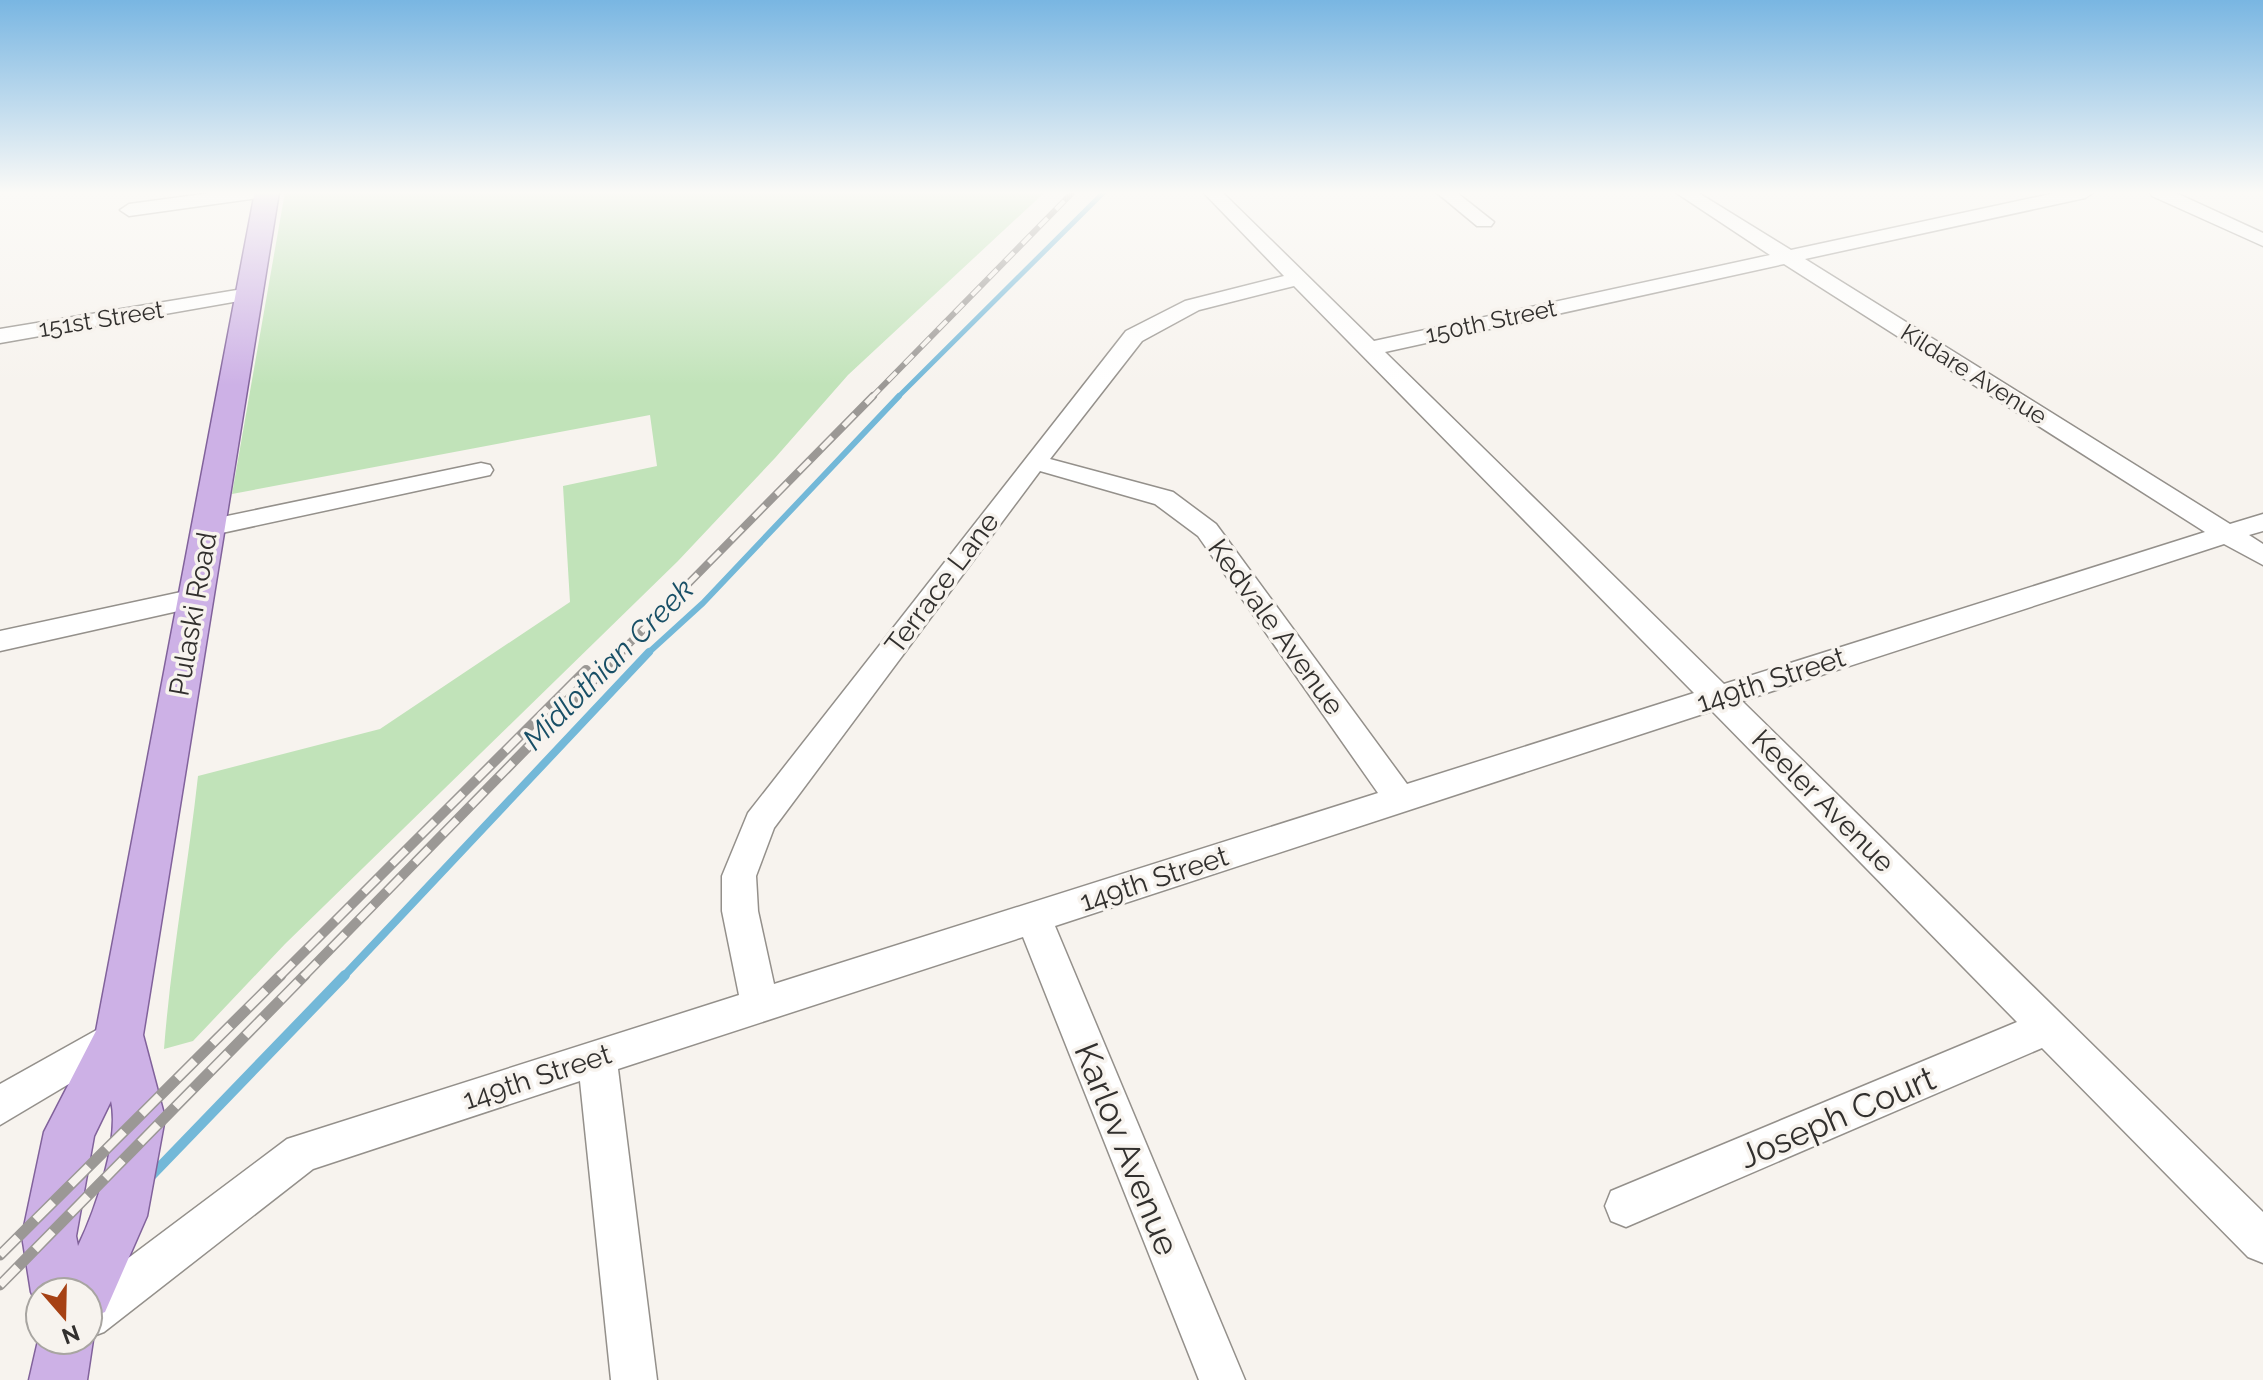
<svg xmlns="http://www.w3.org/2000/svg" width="2263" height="1380" font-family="Raleway,sans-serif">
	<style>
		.green { fill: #c1e3b9 }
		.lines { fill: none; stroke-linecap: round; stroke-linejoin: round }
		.stream-far3 { stroke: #73b8d8; stroke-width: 5 }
		.stream-far2 { stroke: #73b8d8; stroke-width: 6 }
		.stream-far1 { stroke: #73b8d8; stroke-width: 8 }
		.stream { stroke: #73b8d8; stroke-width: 10 }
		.minor-casing { stroke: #94908b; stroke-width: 3 }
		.major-casing { stroke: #81629b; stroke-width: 3 }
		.minor { fill: #fff; fill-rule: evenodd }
		.major { fill: #cdb1e6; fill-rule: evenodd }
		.rail-far3-casing { stroke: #9b9895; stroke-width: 6 }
		.rail-far2-casing { stroke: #9b9895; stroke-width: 8 }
		.rail-far1-casing { stroke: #9b9895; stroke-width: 10 }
		.rail-casing { stroke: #9b9895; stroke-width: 11 }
		.rail-far3 { stroke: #f7f3ee; stroke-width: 4; stroke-dasharray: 12; stroke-linecap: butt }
		.rail-far2 { stroke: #f7f3ee; stroke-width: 5; stroke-dasharray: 16; stroke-linecap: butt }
		.rail-far1 { stroke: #f7f3ee; stroke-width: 7; stroke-dasharray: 20; stroke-linecap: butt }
		.rail { stroke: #f7f3ee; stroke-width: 8; stroke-dasharray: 25; stroke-linecap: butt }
		.labels { text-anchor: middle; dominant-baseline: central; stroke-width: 7; stroke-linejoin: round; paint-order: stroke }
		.far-street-label { font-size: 24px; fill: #32302e; stroke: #f7f3ee }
		.street-label { font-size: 28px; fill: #32302e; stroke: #f7f3ee }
		.water-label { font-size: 30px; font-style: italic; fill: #184f66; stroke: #f7f3ee }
		.near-street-label { font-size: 34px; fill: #32302e; stroke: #f7f3ee }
	</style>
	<rect width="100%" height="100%" fill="#f7f3ee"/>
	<!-- green -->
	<path class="green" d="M285 192H1045L848 375 775 458 678 561 285 944 193 1041 164 1049C171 958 188 867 198 776L380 729 570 602 563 486 657 466 650 415 232 494Z"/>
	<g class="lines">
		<!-- stream-far3 -->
		<path class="stream-far3" d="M897 398 1104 192"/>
		<!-- stream-far2 -->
		<path class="stream-far2" d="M647 654 703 603 899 396"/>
		<!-- stream-far1 -->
		<path class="stream-far1" d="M343 977 649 652"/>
		<!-- stream -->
		<path class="stream" d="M152 1175 345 975"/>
		<defs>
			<g id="minor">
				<path d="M218 192H266L257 198 129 216 120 210 129 204Z"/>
				<path d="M1203 192H1222L1374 341 1770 255 1675 192H1697L1791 250 2060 192H2094L2085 198 1805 259 2230 524 2263 514V531L2249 535 2263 544V565L2224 544 1742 701 2263 1212V1263L2248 1257 2042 1048 1626 1227 1611 1221 1605 1206 1611 1191 2017 1022 1712 711 1055 926 1245 1380H1199L1023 937 618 1069 657 1380H611L580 1081 313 1169 104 1332 88 1338V1292H83L287 1139 739 995 722 911V876L748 813 1126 331 1185 301 1284 276ZM1784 264 2205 532 1724 684 1385 352ZM1294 286 1694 693 1407 784 1216 524 1173 492 1050 459 1142 341 1199 310ZM1040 471 1155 504 1198 536 1378 793 774 984 758 911 756 876 774 828Z"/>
				<path d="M1436 192H1456L1494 222 1491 226H1477Z"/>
				<path d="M2150 192H2174L2263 233V246L2152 196Z"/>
				<path d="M249 288 256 290 259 294 256 298 0 343V329Z"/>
				<path d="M481 463 490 465 493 470 490 475 208 536 199 534 195 528 199 522 208 520Z"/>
				<path d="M195 589 205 591 209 598 205 605 0 651V631Z"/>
				<path d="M118 1018 131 1023 137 1035 131 1047 0 1125V1084Z"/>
			</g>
			<g id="major">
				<path d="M255 192H279L143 1035 165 1118 147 1216 105 1312 88 1319V1292H40V1312L31 1292 22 1236 44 1132 96 1031ZM111 1101C120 1139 95 1211 78 1246L76 1236 94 1136Z"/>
				<path d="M88 1327 93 1340 87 1380H29L40 1332V1340H88Z"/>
			</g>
		</defs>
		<!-- minor casing -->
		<use href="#minor" class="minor-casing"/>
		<!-- major casing -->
		<use href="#major" class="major-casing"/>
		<!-- minor -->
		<use href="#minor" class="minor"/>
		<!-- major -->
		<use href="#major" class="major"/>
		<defs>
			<path id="rail-far3" d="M871 398 1073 192"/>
			<path id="rail-far2" d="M619 654 873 396"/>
			<g id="rail-far1">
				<path d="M279 977 586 670"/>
				<path d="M303 977 621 652"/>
			</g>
			<g id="rail">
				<path d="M0 1255 281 975"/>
				<path d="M0 1285 305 975"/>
			</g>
		</defs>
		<!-- rail-far3 casing -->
		<use href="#rail-far3" class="rail-far3-casing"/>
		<!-- rail-far2 casing -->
		<use href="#rail-far2" class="rail-far2-casing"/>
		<!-- rail-far1 casing -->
		<use href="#rail-far1" class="rail-far1-casing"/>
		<!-- rail casing -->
		<use href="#rail" class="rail-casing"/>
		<!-- rail-far3 -->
		<use href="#rail-far3" class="rail-far3"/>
		<!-- rail-far2 -->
		<use href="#rail-far2" class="rail-far2"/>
		<!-- rail-far1 -->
		<use href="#rail-far1" class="rail-far1"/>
		<!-- rail -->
		<use href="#rail" class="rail"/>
	</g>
	<!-- sky -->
	<linearGradient id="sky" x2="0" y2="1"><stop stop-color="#79b6e2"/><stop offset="0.5" stop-color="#fbfaf7"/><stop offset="1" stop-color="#fbfaf7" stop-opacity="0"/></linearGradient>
	<rect width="2263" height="385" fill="url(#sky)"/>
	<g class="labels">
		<!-- far-street labels -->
		<g class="far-street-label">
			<text transform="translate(101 319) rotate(-9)">151st Street</text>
			<text transform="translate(1491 321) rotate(-12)">150th Street</text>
			<text transform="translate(1974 374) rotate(32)">Kildare Avenue</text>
		</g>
		<!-- street labels -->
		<g class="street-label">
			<text transform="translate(942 583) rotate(-53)">Terrace Lane</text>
			<text transform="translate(193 614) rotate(-80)">Pulaski Road</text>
			<text transform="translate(1276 627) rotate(54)">Kedvale Avenue</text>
			<text transform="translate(1771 680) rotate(-18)">149th Street</text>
			<text transform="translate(1823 801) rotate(45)">Keeler Avenue</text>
			<text transform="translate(1154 879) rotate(-18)">149th Street</text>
			<text transform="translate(537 1077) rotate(-18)">149th Street</text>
		</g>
		<!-- water labels -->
		<g class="water-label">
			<text transform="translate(608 664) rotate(-45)">Midlothian Creek</text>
		</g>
		<!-- near-street labels -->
		<g class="near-street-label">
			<text transform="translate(1837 1117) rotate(-23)">Joseph Court</text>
			<text transform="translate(1127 1149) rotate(68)">Karlov Avenue</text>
		</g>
	</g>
	<!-- north arrow -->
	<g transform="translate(64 1316) rotate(160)"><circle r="38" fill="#f7f3ee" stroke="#a8a5a1" stroke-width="2"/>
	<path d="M0-6L14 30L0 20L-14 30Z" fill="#a64114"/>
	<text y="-12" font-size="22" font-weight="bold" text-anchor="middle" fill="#32302e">N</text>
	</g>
</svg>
